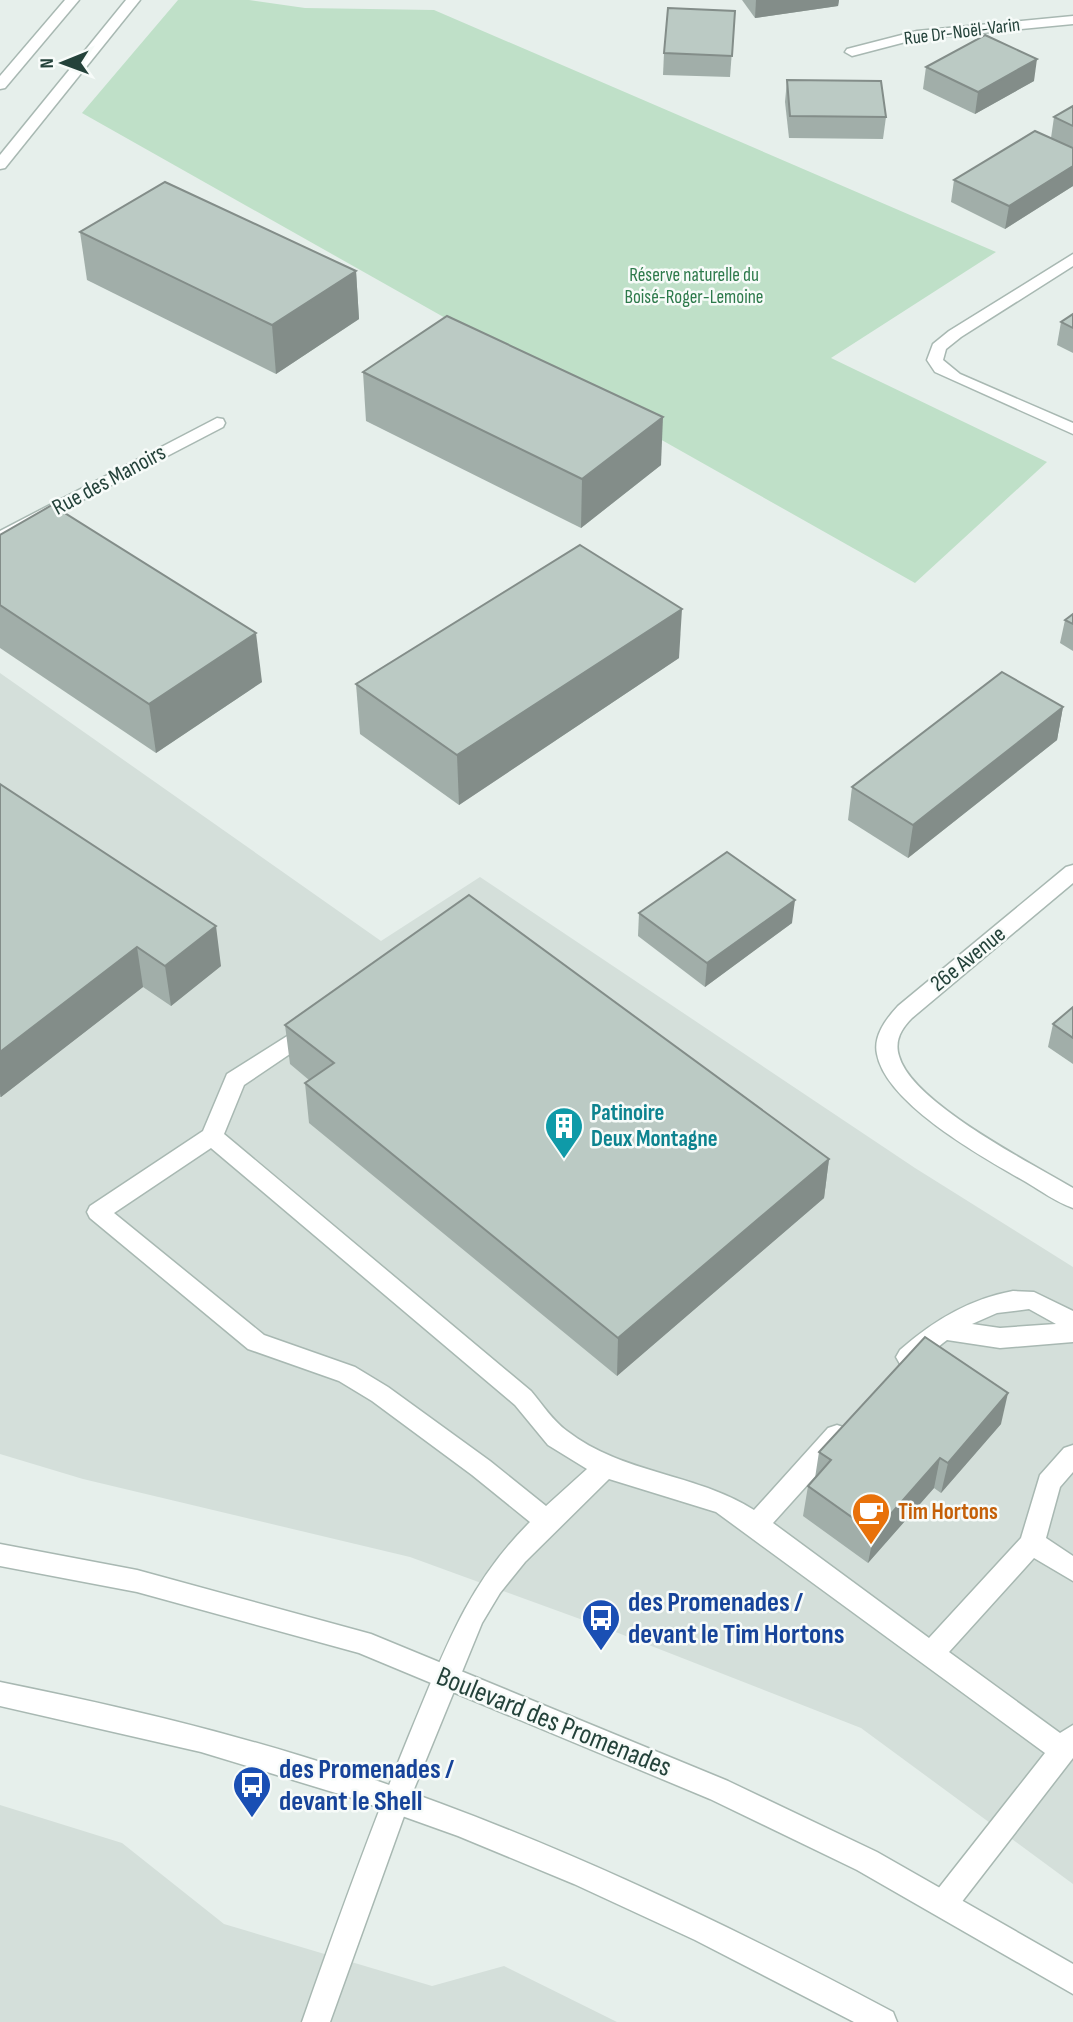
<svg xmlns="http://www.w3.org/2000/svg" width="1073" height="2022" font-family="'Sofia Sans Condensed',sans-serif">
	<style>
		.built { fill: #d4dfda }
		.green { fill: #bfe0c8 }
		.lines { fill: none; stroke-linecap: round; stroke-linejoin: round }
		.service-casing { stroke: #a8b8b2; stroke-width: 3 }
		.minor-casing { stroke: #a8b8b2; stroke-width: 3 }
		.tertiary-casing { stroke: #a8b8b2; stroke-width: 3 }
		.service { fill: #fff; fill-rule: evenodd }
		.minor { fill: #fff; fill-rule: evenodd }
		.tertiary { fill: #fff; fill-rule: evenodd }
		.wall { fill: #a1aea9 }
		.shaded-wall { fill: #838d89 }
		.building { fill: #bbcac4; stroke: #838d89; stroke-width: 2 }
		.labels { text-anchor: middle; dominant-baseline: central; stroke-width: 5; stroke-linejoin: round; paint-order: stroke }
		.far-street-label { font-size: 19px; fill: #24423a; stroke: #f7fbf9 }
		.far-park-label { font-size: 19px; fill: #2d7a4b; stroke: #f7fbf9 }
		.street-label { font-size: 23px; fill: #24423a; stroke: #f7fbf9 }
		.culture-label { font-size: 23px; font-weight: bold; fill: #0d838f; stroke: #f7fbf9; text-anchor: start }
		.food-label { font-size: 23px; font-weight: bold; fill: #c56008; stroke: #f7fbf9; text-anchor: start }
		.near-transit-label { font-size: 28px; font-weight: bold; fill: #164399; stroke: #f7fbf9; text-anchor: start }
		.near-street-label { font-size: 28px; fill: #24423a; stroke: #f7fbf9 }
	</style>
	<rect width="100%" height="100%" fill="#e6efeb"/>
	<!-- built -->
	<g class="built">
		<path d="M0 673 381 941 480 877 915 1168 1073 1267V1884L861 1728 613 1631 410 1557 83 1479 0 1454Z"/>
		<path d="M0 1805 122 1843 224 1924 432 1986 504 1966 617 2022H0Z"/>
	</g>
	<!-- green -->
	<path class="green" d="M178 0H249L305 8 434 10 996 252 831 358 1047 462 915 583 82 113Z"/>
	<g class="lines">
		<defs>
			<g id="service">
				<path d="M311 1021 318 1023 322 1029 318 1035 244 1085 224 1134 531 1391C542 1404 553 1421 567 1431 622 1474 696 1473 754 1510L828 1428 837 1425 846 1428 849 1435 846 1442 773 1523 929 1638 1021 1538 1040 1475 1064 1448 1073 1445V1472L1060 1487 1046 1538 1073 1556V1581L1034 1558 949 1652 1060 1733 1073 1725V1758L954 1912 944 1916 934 1912 930 1903 934 1894 1045 1753 716 1512 609 1479 525 1562 500 1593 482 1623 412 1794 330 2022H302C336 1925 371 1828 410 1733 444 1652 466 1586 530 1522L472 1475 372 1401 339 1381 248 1349 90 1218 87 1212 90 1206 203 1131 227 1074ZM211 1148 515 1405 548 1445 587 1469 546 1506 490 1461 388 1387 355 1367 264 1335 114 1213Z"/>
				<path d="M1013 1291 1034 1292 1073 1311V1342L1000 1348 947 1340C933 1350 918 1370 900 1364L896 1357 900 1350C933 1321 969 1299 1013 1291ZM1029 1309 1056 1324 1000 1328 972 1324 997 1313Z"/>
			</g>
			<g id="minor">
				<path d="M1073 16V24L917 39 852 56 845 52 847 49 917 31Z"/>
				<path d="M1073 254V266L961 337 946 349 943 360 960 374 1073 423V434L935 372 927 360 933 344 949 331Z"/>
				<path d="M217 418 223 419 225 423 223 427 0 543V531Z"/>
				<path d="M1073 865V883L912 1018C902 1028 894 1040 899 1056 912 1103 1031 1163 1073 1188V1208C1056 1202 1041 1191 1026 1182 984 1158 886 1104 877 1054 873 1036 886 1019 898 1006L1066 867Z"/>
			</g>
			<g id="tertiary">
				<path d="M65 0H79L5 88 0 89V76Z"/>
				<path d="M126 0H140L5 168 0 169V155Z"/>
				<path d="M0 1544 137 1570 371 1634 728 1781 877 1852 1073 1964V1994L857 1870 710 1799 359 1653 137 1592 0 1566Z"/>
				<path d="M0 1682C118 1706 234 1733 348 1771 537 1833 718 1919 893 2012L897 2022H854L695 1940 574 1884 458 1836 349 1797 201 1752 0 1706Z"/>
			</g>
		</defs>
		<!-- service casing -->
		<use href="#service" class="service-casing"/>
		<!-- minor casing -->
		<use href="#minor" class="minor-casing"/>
		<!-- tertiary casing -->
		<use href="#tertiary" class="tertiary-casing"/>
		<!-- service -->
		<use href="#service" class="service"/>
		<!-- minor -->
		<use href="#minor" class="minor"/>
		<!-- tertiary -->
		<use href="#tertiary" class="tertiary"/>
	</g>
	<!-- wall -->
	<g class="wall">
		<path d="M742 0H839L838 6 755 18Z"/>
		<path d="M735 11 730 77 663 75 664 53Z"/>
		<path d="M926 67 1034 81 975 114 923 89Z"/>
		<path d="M787 80 886 117 883 139 789 138 785 102Z"/>
		<path d="M1073 106V186L1005 229 951 202 954 180 1051 138 1054 117Z"/>
		<path d="M80 232 356 271 359 319 276 374 87 280Z"/>
		<path d="M1073 314V353L1057 345 1061 322Z"/>
		<path d="M363 372 661 465 581 528 366 421Z"/>
		<path d="M0 535 262 682 156 753 0 648Z"/>
		<path d="M1073 614V651L1060 643 1065 620Z"/>
		<path d="M679 658 459 805 360 734 356 684Z"/>
		<path d="M1063 707 1057 740 908 858 848 820 852 787Z"/>
		<path d="M0 784 221 966 171 1006 143 987 1 1097H0Z"/>
		<path d="M639 913 792 923 705 987 638 936Z"/>
		<path d="M1073 1007V1064L1048 1047 1053 1024Z"/>
		<path d="M285 1025 829 1159 824 1198 617 1376 309 1123 305 1083 309 1080 290 1064Z"/>
		<path d="M1001 1424 941 1493 934 1488 868 1563 803 1516 808 1486 815 1478 819 1452Z"/>
	</g>
	<!-- shaded-wall -->
	<g class="shaded-wall">
		<path d="M756 0H839L838 6 755 18Z"/>
		<path d="M1037 59 1034 81 975 114 978 92Z"/>
		<path d="M1073 166V186L1005 229 1009 206Z"/>
		<path d="M356 271 359 319 276 374 272 325Z"/>
		<path d="M663 417 661 465 581 528 582 479Z"/>
		<path d="M682 609 679 658 459 805 457 755Z"/>
		<path d="M256 633 262 682 156 753 149 704Z"/>
		<path d="M1063 707 1057 740 908 858 913 825Z"/>
		<path d="M795 900 792 923 705 987 707 963Z"/>
		<path d="M216 926 221 966 171 1006 165 966Z"/>
		<path d="M137 947 143 987 1 1097 0 1093V1052Z"/>
		<path d="M829 1159 824 1198 617 1376 618 1338Z"/>
		<path d="M1008 1393 1001 1424 941 1493 948 1463Z"/>
		<path d="M940 1458 934 1488 868 1563 874 1533Z"/>
	</g>
	<!-- building -->
	<g class="building">
		<path d="M668 8 735 11 732 56 664 53Z"/>
		<path d="M985 35 1037 59 978 92 926 67Z"/>
		<path d="M787 80 881 81 886 117 790 116Z"/>
		<path d="M1073 106V126L1054 117Z"/>
		<path d="M1035 131 1073 148V166L1009 206 954 180Z"/>
		<path d="M165 182 356 271 272 325 80 232Z"/>
		<path d="M1073 314V328L1061 322Z"/>
		<path d="M447 316 663 417 582 479 363 372Z"/>
		<path d="M52 505 256 633 149 704 0 605V535Z"/>
		<path d="M580 545 682 609 457 755 356 684Z"/>
		<path d="M1073 614V624L1065 620Z"/>
		<path d="M1002 672 1063 707 913 825 852 787Z"/>
		<path d="M0 784 216 926 165 966 137 947 0 1052Z"/>
		<path d="M727 852 795 900 707 963 639 913Z"/>
		<path d="M469 895 829 1159 618 1338 305 1083 334 1063 285 1025Z"/>
		<path d="M1073 1007V1038L1053 1024Z"/>
		<path d="M925 1337 1008 1393 948 1463 940 1458 874 1533 808 1486 831 1460 819 1452Z"/>
	</g>
	<!-- icons -->
	<defs>
		<symbol id="building-pin" viewBox="-11 -11 22 30"><path d="M0 17L-7.5 6A9.5 9.5 0 1 1 7.5 6Z" fill="#0f9aa8" stroke="#f7fbf9"/><path d="M-4-6H4V6H1V3H-1V6H-4ZM-2.5-4.3h1.7v1.8h-1.7ZM.8-4.3h1.7v1.8H.8ZM-2.5-1h1.7V.8h-1.7ZM.8-1h1.7V.8H.8Z" fill="#fff"/></symbol>
		<symbol id="cafe-pin" viewBox="-11 -11 22 30"><path d="M0 17L-7.5 6A9.5 9.5 0 1 1 7.5 6Z" fill="#e8710a" stroke="#f7fbf9"/><path d="M-5.5-4.5H6V0H3Q3 3.5 0 3.5H-2.5Q-5.5 3.5-5.5 0ZM3-3.2v2h1.7v-2ZM-6 4.5H4V6H-6Z" fill="#fff"/></symbol>
		<symbol id="bus-pin" viewBox="-11 -11 22 30"><path d="M0 17L-7.5 6A9.5 9.5 0 1 1 7.5 6Z" fill="#1a4fb4" stroke="#f7fbf9"/><path d="M-5-6H5V4H4V6H2V4H-2V6H-4V4H-5ZM-3.5-4V0h7V-4ZM-3.5 1.2v1.5H-2V1.2ZM2 1.2v1.5H3.5V1.2Z" fill="#fff"/></symbol>
	</defs>
	<g fill-rule="evenodd">
		<use href="#building-pin" x="542" y="1104" width="44" height="60"/>
		<use href="#cafe-pin" x="849" y="1490" width="44" height="60"/>
		<use href="#bus-pin" x="579" y="1596" width="44" height="60"/>
		<use href="#bus-pin" x="230" y="1763" width="44" height="60"/>
	</g>
	<g class="labels">
		<!-- far-street labels -->
		<g class="far-street-label">
			<text transform="translate(962 32) rotate(-7)">Rue Dr-Noël-Varin</text>
		</g>
		<!-- far-park labels -->
		<g class="far-park-label">
			<text x="694" y="275">Réserve naturelle du<tspan x="694" dy="22">Boisé-Roger-Lemoine</tspan></text>
		</g>
		<!-- street labels -->
		<g class="street-label">
			<text transform="translate(109 480) rotate(-28)">Rue des Manoirs</text>
			<text transform="translate(968 959) rotate(-39)">26e Avenue</text>
		</g>
		<!-- culture labels -->
		<g class="culture-label">
			<text x="591" y="1113">Patinoire<tspan x="591" dy="26">Deux Montagne</tspan></text>
		</g>
		<!-- food labels -->
		<g class="food-label">
			<text x="898" y="1512">Tim Hortons</text>
		</g>
		<!-- near-transit labels -->
		<g class="near-transit-label">
			<text x="628" y="1602">des Promenades /<tspan x="628" dy="32">devant le Tim Hortons</tspan></text>
			<text x="279" y="1769">des Promenades /<tspan x="279" dy="32">devant le Shell</tspan></text>
		</g>
		<!-- near-street labels -->
		<g class="near-street-label">
			<text transform="translate(554 1722) rotate(22)">Boulevard des Promenades</text>
		</g>
	</g>
	<!-- north arrow -->
	<g transform="translate(63 63) rotate(269)" stroke="#f7fbf9" stroke-width="5" paint-order="stroke">
	<path d="M0-5L12 26L0 18L-12 26Z" fill="#24423a"/>
	<text y="-10" font-size="19" font-weight="bold" text-anchor="middle" fill="#24423a">N</text>
	</g>
</svg>
